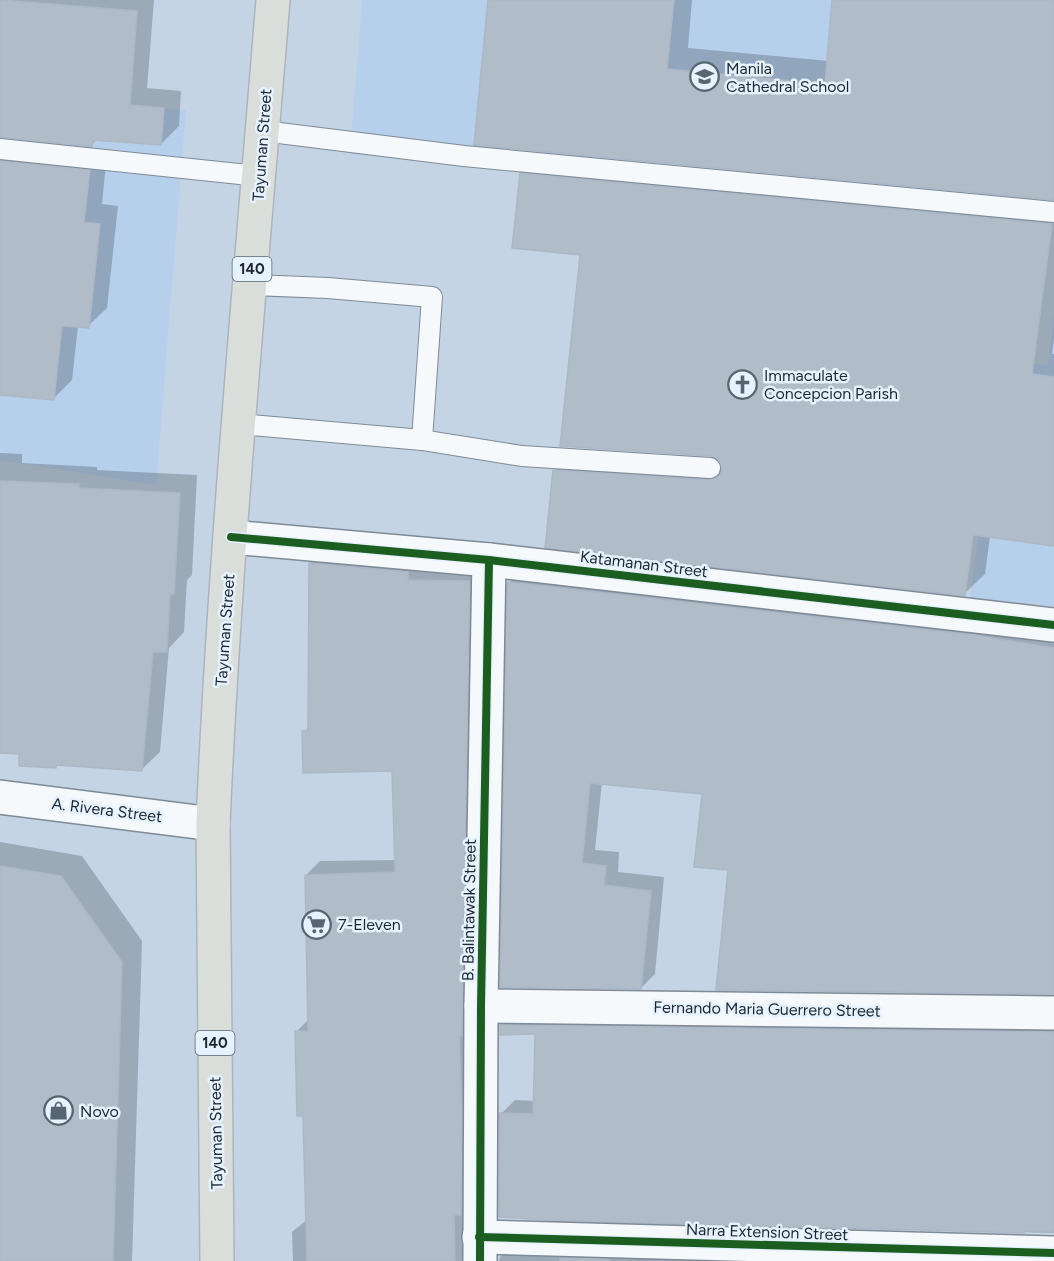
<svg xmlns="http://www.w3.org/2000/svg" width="1054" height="1261" font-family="Figtree,sans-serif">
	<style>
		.built { fill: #b6cfeb }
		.shadow { fill: #0003 }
		.building { fill: #b1bcc9; stroke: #acb8c6; stroke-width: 1.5 }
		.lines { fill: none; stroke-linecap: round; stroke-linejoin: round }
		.service-casing { stroke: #7e8a96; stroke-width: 22 }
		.minor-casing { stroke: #7e8a96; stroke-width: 36 }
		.tertiary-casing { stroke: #7e8a96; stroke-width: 36 }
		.primary-casing { stroke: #acb5bd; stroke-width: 36 }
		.service { stroke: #f6f9fb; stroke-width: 20 }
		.minor { stroke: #f6f9fb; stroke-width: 33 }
		.tertiary { stroke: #f6f9fb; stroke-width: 33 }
		.primary { stroke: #d9dedb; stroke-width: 33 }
		.cycleway-casing { stroke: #e7f2ff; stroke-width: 11 }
		.cycleway { stroke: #1b5e20; stroke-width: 8 }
		.labels { text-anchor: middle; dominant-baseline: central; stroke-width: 5; stroke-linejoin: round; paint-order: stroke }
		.shield { fill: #e7f2ff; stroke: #596470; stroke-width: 1.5 }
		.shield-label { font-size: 15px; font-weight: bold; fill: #1c2733 }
		.poi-label { font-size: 16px; fill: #1c2733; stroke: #e7f2ff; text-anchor: start }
		.street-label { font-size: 16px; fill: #1c2733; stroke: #e7f2ff }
	</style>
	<rect width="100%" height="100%" fill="#c4d4e5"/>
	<!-- built -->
	<g class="built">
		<path d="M362 0H1054V227L350 154Z"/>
		<path d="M0 95 186 110 156 485 0 460Z"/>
		<path d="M1054 312V606L970 598 1001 362 1048 365Z"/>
	</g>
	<!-- shadow -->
	<g class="shadow">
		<path d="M0 0H154L147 88 181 91 179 126 161 144 97 139 91 145 0 136Z"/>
		<path d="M490 0H692L688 48 829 61 834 0H1054V198L476 144Z"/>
		<path d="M107 153 102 204 118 206 107 308 88 326H78L72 380 54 398 0 394V158Z"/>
		<path d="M542 153 1054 202V339L1052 354H1054V544L990 536 985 574 964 594 555 471 576 450 722 459 582 254 521 174Z"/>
		<path d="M0 453 22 454V463L97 467V470L197 475 192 575 187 580 184 632 169 648 160 752 141 770 58 764 55 767 21 752 0 751Z"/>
		<path d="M324 550 483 568 482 1261H293L292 1232 308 1219 304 1114 296 1032 309 1019 306 875 320 861 396 860 394 770 304 732 310 726V563Z"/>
		<path d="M523 569 1054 630V993L730 869 704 793 602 782 595 850 619 852 618 872 664 877 655 974 641 988 502 986 509 583Z"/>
		<path d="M0 842 82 856 142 941 132 1261H0Z"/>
		<path d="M515 1012 1054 1018V1233L500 1217 501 1114 515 1100 535 1101 537 1033 501 1026Z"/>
		<path d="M514 1243 1054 1261H499L500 1257Z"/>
	</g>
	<!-- building -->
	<g class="building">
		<path d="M0 0 137 11 130 105 164 108 161 145 93 140 92 147 0 137Z"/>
		<path d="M488 0H674L667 69 825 84 832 0H1054V200L474 145Z"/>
		<path d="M0 161 90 170 84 222 100 224 89 328 62 326 54 400 0 395Z"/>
		<path d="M520 173 1052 224 1032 374 1054 377V546L973 535 965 596 545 548 553 470 709 480 720 475 722 468 717 458 711 456 560 446 580 255 512 248Z"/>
		<path d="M0 481 79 484V488L180 493 174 594H170L167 652H153L142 771 56 765V768L19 766V754L0 753Z"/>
		<path d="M309 563 408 572V580L470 581 462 1036H459L462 1112 461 1215H454L455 1261H307L303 1116H297L295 1031H308L305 875 395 872 392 771 303 773 302 731H308Z"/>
		<path d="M507 582 974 635 1054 648V994L716 990 728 870 694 867 702 794 590 783 582 863 606 866 604 885 651 891 641 989 500 987Z"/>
		<path d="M0 866 61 876 122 962 113 1261H0Z"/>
		<path d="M500 1025 1054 1032V1232L1024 1231V1233L881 1229 561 1221 499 1217V1113L533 1114 535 1034 500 1035Z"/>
		<path d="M560 1258 609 1259V1261H560Z"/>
	</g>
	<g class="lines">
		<defs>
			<g id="service">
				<path d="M263 131 464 156 1054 212"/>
				<path d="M0 149 259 176"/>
				<path d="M251 285 328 288 432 297 422 440 522 456 710 468"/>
				<path d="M240 424 422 440"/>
			</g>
			<g id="minor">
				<path d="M231 537 489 560 1054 625"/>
				<path d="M481 1006 1054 1013"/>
				<path d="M479 1237 1054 1253"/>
				<path d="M480 1261 481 1006 489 560"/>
			</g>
			<path id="tertiary" d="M0 797 213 824"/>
			<path id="primary" d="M217 1261 213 824C225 549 251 274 273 0"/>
		</defs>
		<!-- service casing -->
		<use href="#service" class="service-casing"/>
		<!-- minor casing -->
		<use href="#minor" class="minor-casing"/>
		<!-- tertiary casing -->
		<use href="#tertiary" class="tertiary-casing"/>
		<!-- primary casing -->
		<use href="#primary" class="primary-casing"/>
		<!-- service -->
		<use href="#service" class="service"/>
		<!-- minor -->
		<use href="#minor" class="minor"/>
		<!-- tertiary -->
		<use href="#tertiary" class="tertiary"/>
		<!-- primary -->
		<use href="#primary" class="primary"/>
		<defs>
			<g id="cycleway">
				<path d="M231 537 489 560 1054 625"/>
				<path d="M479 1237 1054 1253"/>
				<path d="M480 1261 481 1006 489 560"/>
			</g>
		</defs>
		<!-- cycleway casing -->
		<use href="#cycleway" class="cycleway-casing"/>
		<!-- cycleway -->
		<use href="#cycleway" class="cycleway"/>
	</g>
	<!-- icons -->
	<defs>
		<symbol id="school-ring" viewBox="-11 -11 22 22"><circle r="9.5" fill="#e7f2ff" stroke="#576471" stroke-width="1.5"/><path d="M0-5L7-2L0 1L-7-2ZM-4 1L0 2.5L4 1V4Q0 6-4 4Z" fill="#576471"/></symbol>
		<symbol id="church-ring" viewBox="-11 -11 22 22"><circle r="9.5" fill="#e7f2ff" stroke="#576471" stroke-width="1.5"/><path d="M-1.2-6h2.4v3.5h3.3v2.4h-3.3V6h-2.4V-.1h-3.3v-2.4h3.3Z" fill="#576471"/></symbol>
		<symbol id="supermarket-ring" viewBox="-11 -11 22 22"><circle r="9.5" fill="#e7f2ff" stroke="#576471" stroke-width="1.5"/><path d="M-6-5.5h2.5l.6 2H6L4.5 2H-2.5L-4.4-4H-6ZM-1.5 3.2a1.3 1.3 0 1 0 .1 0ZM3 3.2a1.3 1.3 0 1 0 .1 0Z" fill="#576471"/></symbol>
		<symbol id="shop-ring" viewBox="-11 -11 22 22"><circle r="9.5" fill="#e7f2ff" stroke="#576471" stroke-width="1.5"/><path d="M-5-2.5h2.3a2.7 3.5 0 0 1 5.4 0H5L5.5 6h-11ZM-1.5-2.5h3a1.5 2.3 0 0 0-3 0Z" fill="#576471"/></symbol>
	</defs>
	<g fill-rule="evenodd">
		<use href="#school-ring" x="688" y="60" width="33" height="33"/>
		<use href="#church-ring" x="726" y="368" width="33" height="33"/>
		<use href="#supermarket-ring" x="300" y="908" width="33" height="33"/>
		<use href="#shop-ring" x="42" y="1094" width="33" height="33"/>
	</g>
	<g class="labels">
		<!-- shield labels -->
		<g class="shield">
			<rect x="232.5" y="257" width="39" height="24" rx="4.5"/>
			<rect x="195.5" y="1031" width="39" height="24" rx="4.5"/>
		</g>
		<g class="shield-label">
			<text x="252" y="269">140</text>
			<text x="215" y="1043">140</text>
		</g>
		<!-- poi labels -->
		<g class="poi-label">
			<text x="726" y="68">Manila<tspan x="726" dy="18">Cathedral School</tspan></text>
			<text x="764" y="375">Immaculate<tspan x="764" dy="18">Concepcion Parish</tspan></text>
			<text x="338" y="924">7-Eleven</text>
			<text x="80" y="1111">Novo</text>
		</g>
		<!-- street labels -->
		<g class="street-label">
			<text transform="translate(262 145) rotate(-86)">Tayuman Street</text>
			<text transform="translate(644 564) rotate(7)">Katamanan Street</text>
			<text transform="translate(225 630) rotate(-86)">Tayuman Street</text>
			<text transform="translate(107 810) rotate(7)">A. Rivera Street</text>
			<text transform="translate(469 910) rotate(-89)">B. Balintawak Street</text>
			<text transform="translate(767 1009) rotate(1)">Fernando Maria Guerrero Street</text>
			<text transform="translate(216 1133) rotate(-91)">Tayuman Street</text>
			<text transform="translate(767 1232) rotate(2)">Narra Extension Street</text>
		</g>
	</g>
</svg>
